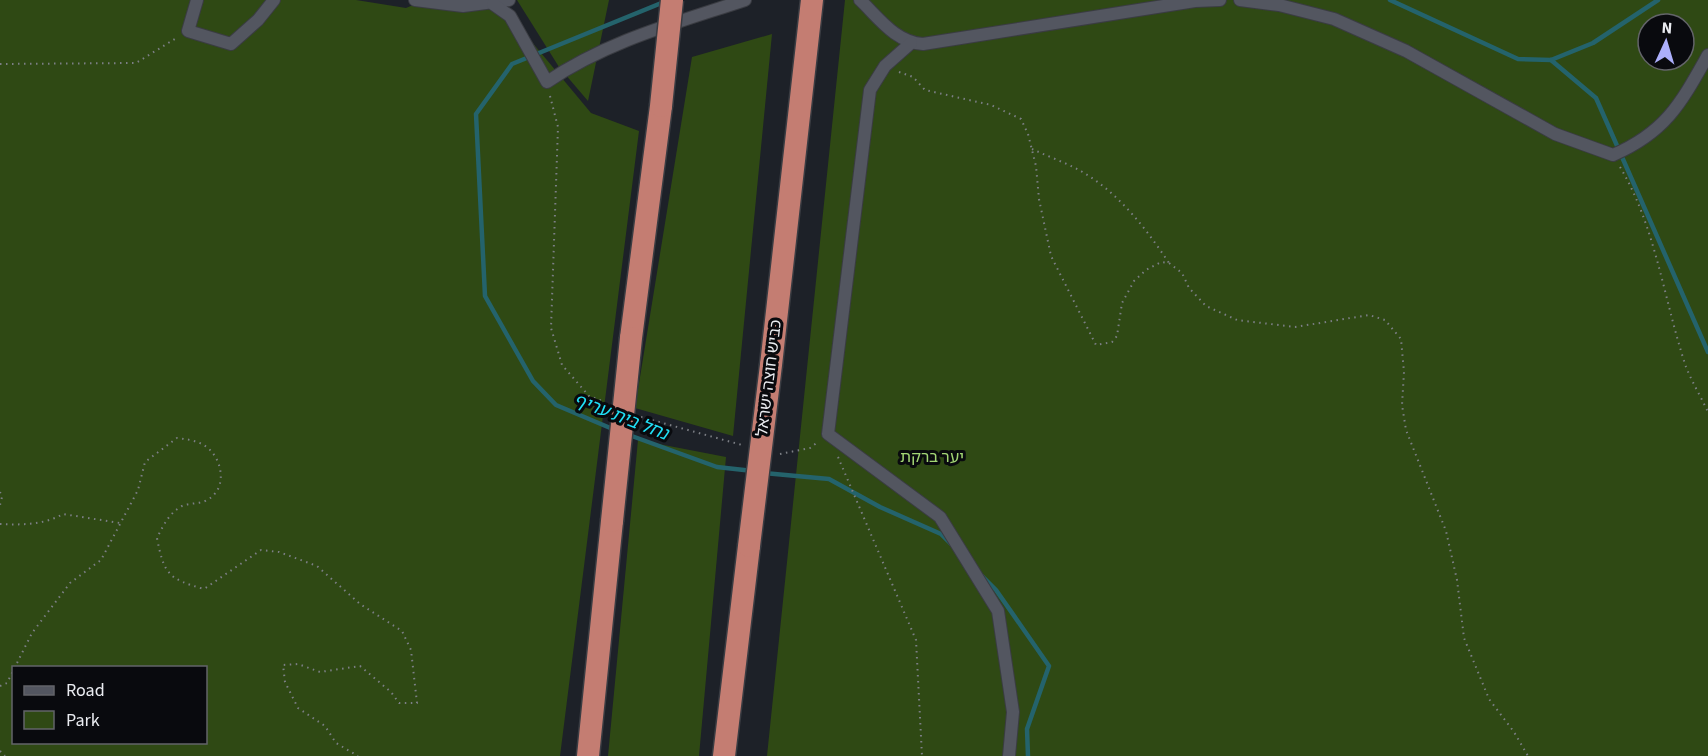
<svg xmlns="http://www.w3.org/2000/svg" width="1708" height="756" font-family="'Source Sans 3','Noto Sans Hebrew',sans-serif">
	<style>
		.green { fill: #2f4914; fill-rule: evenodd }
		.lines { fill: none; stroke-linecap: round; stroke-linejoin: round }
		.stream { stroke: #24636c; stroke-width: 4.5 }
		.minor-casing { stroke: #3a3c42; stroke-width: 14 }
		.motorway-casing { stroke: #3a3c42; stroke-width: 25 }
		.path { stroke: #7c7f85; stroke-width: 2; stroke-dasharray: 1.5 4.5; stroke-linecap: butt }
		.minor { stroke: #535660; stroke-width: 12 }
		.motorway { stroke: #c47d72; stroke-width: 22 }
		.motorway-bridge-casing { stroke: #3a3c42; stroke-width: 25; stroke-linecap: butt }
		.motorway-bridge { stroke: #c47d72; stroke-width: 22 }
		.labels { text-anchor: middle; dominant-baseline: central; stroke-width: 6; stroke-linejoin: round; paint-order: stroke }
		.street-label { font-size: 16px; fill: #eaecf1; stroke: #090a0e }
		.park-label { font-size: 16px; fill: #a3d674; stroke: #090a0e }
		.water-label { font-size: 18px; font-style: italic; fill: #21e0f6; stroke: #090a0e }
	</style>
	<rect width="100%" height="100%" fill="#1d2128"/>
	<!-- green -->
	<g class="green">
		<path d="M0 0H356L406 8 425 0H497L591 113 639 131 560 756H0ZM14 668H206V742H14Z"/>
		<path d="M517 0H609L588 101 559 67Z"/>
		<path d="M845 0H1708V756H767ZM1648 24H1684V60H1648Z"/>
		<path d="M772 34 733 436 635 408 692 57Z"/>
		<path d="M638 440 726 457 699 756H608Z"/>
	</g>
	<g class="lines">
		<!-- stream -->
		<g class="stream">
			<path d="M1390 0 1518 59 1551 60 1593 43 1658 0"/>
			<path d="M1551 60 1596 98 1708 352"/>
			<path d="M615 430 556 405 533 381 485 296 476 114 512 64 664 2"/>
			<path d="M629 435 717 467 753 471"/>
			<path d="M764 473 829 479 880 507 941 534 951 544"/>
			<path d="M982 576 996 590 1049 666 1027 729 1028 756"/>
		</g>
		<defs>
			<g id="minor">
				<path d="M197 0 188 31 231 44 258 20 274 0"/>
				<path d="M415 0 463 6 509 0"/>
				<path d="M860 0C879 18 895 42 923 44L1195 1 1220 0"/>
				<path d="M1240 0 1279 5 1334 19 1406 51 1555 134 1613 155C1666 132 1681 103 1708 55"/>
				<path d="M493 4 510 16 547 82C607 41 676 23 745 0"/>
				<path d="M911 43 885 66 870 90 828 434 940 517 998 611 1013 712 1009 756"/>
			</g>
			<g id="motorway">
				<path d="M631 338 661 106"/>
				<path d="M771 365 812 0"/>
				<path d="M588 756 612 521"/>
				<path d="M724 756 749 546"/>
			</g>
		</defs>
		<!-- minor casing -->
		<use href="#minor" class="minor-casing"/>
		<!-- motorway casing -->
		<use href="#motorway" class="motorway-casing"/>
		<!-- path -->
		<g class="path">
			<path d="M0 64 136 63 178 37"/>
			<path d="M899 72 913 77 925 90 991 105 1021 119 1028 134 1036 166 1039 199 1051 256 1096 345 1112 342 1117 336 1122 303 1134 281 1146 270 1161 262 1169 263 1182 273 1189 288 1206 306 1237 320 1295 327 1369 315 1385 320 1401 339 1404 372 1402 405 1406 430 1446 531 1457 580 1464 638 1489 699 1514 732 1528 756"/>
			<path d="M550 96 558 127 551 328 562 365 589 396 605 402"/>
			<path d="M1032 149C1047 156 1064 162 1079 170 1117 191 1145 227 1169 263"/>
			<path d="M1620 167C1656 227 1664 301 1686 367 1692 382 1701 397 1708 412"/>
			<path d="M641 417 742 445"/>
			<path d="M780 454 810 448 819 441"/>
			<path d="M838 457 916 640 922 756"/>
			<path d="M0 492 2 497 0 505"/>
			<path d="M0 524C21 525 44 525 63 514L120 523"/>
			<path d="M0 686 7 683 32 633 70 583 101 560 138 490 145 462 177 438C193 440 207 442 216 458 224 473 223 493 205 501 198 504 189 503 182 506 169 513 163 526 157 538 164 574 168 579 204 589L261 550 279 552 317 566 360 604 402 631 411 650 417 703H399L391 692 360 666 320 672 298 664 283 665 285 682 298 708 325 726 336 743 358 756"/>
			<path d="M0 751 5 756"/>
		</g>
		<!-- minor -->
		<use href="#minor" class="minor"/>
		<!-- motorway -->
		<use href="#motorway" class="motorway"/>
		<defs>
			<g id="motorway-bridge">
				<path d="M661 106 672 0"/>
				<path d="M612 521 631 338"/>
				<path d="M749 546 771 365"/>
			</g>
		</defs>
		<!-- motorway-bridge casing -->
		<use href="#motorway-bridge" class="motorway-bridge-casing"/>
		<!-- motorway-bridge -->
		<use href="#motorway-bridge" class="motorway-bridge"/>
	</g>
	<g class="labels">
		<!-- street labels -->
		<g class="street-label">
			<text transform="translate(769 378) rotate(-83)">כביש חוצה ישראל</text>
		</g>
		<!-- park labels -->
		<g class="park-label">
			<text x="932" y="457">יער ברקת</text>
		</g>
		<!-- water labels -->
		<g class="water-label">
			<text transform="translate(621 417) rotate(21)">נחל בית עריף</text>
		</g>
	</g>
	<!-- legend -->
	<rect x="12" y="666" width="195" height="78" fill="#090a0e" stroke="#636469" stroke-width="1.5"/>
	<rect x="24" y="686" width="30" height="9" fill="#535660" stroke="#636469" stroke-width="1.5"/>
	<text x="66" y="696" font-size="18" fill="#eaecf1">Road</text>
	<rect x="24" y="711" width="30" height="18" fill="#2f4914" stroke="#636469" stroke-width="1.5"/>
	<text x="66" y="726" font-size="18" fill="#eaecf1">Park</text>
	<!-- north arrow -->
	<g transform="translate(1666 42) rotate(4)"><circle r="28" fill="#090a0e" stroke="#636469" stroke-width="1.5"/>
	<path d="M0-4.5L10 22L0 15L-10 22Z" fill="#acaffb"/>
	<text y="-9" font-size="16" font-weight="bold" text-anchor="middle" fill="#eaecf1">N</text>
	</g>
</svg>
